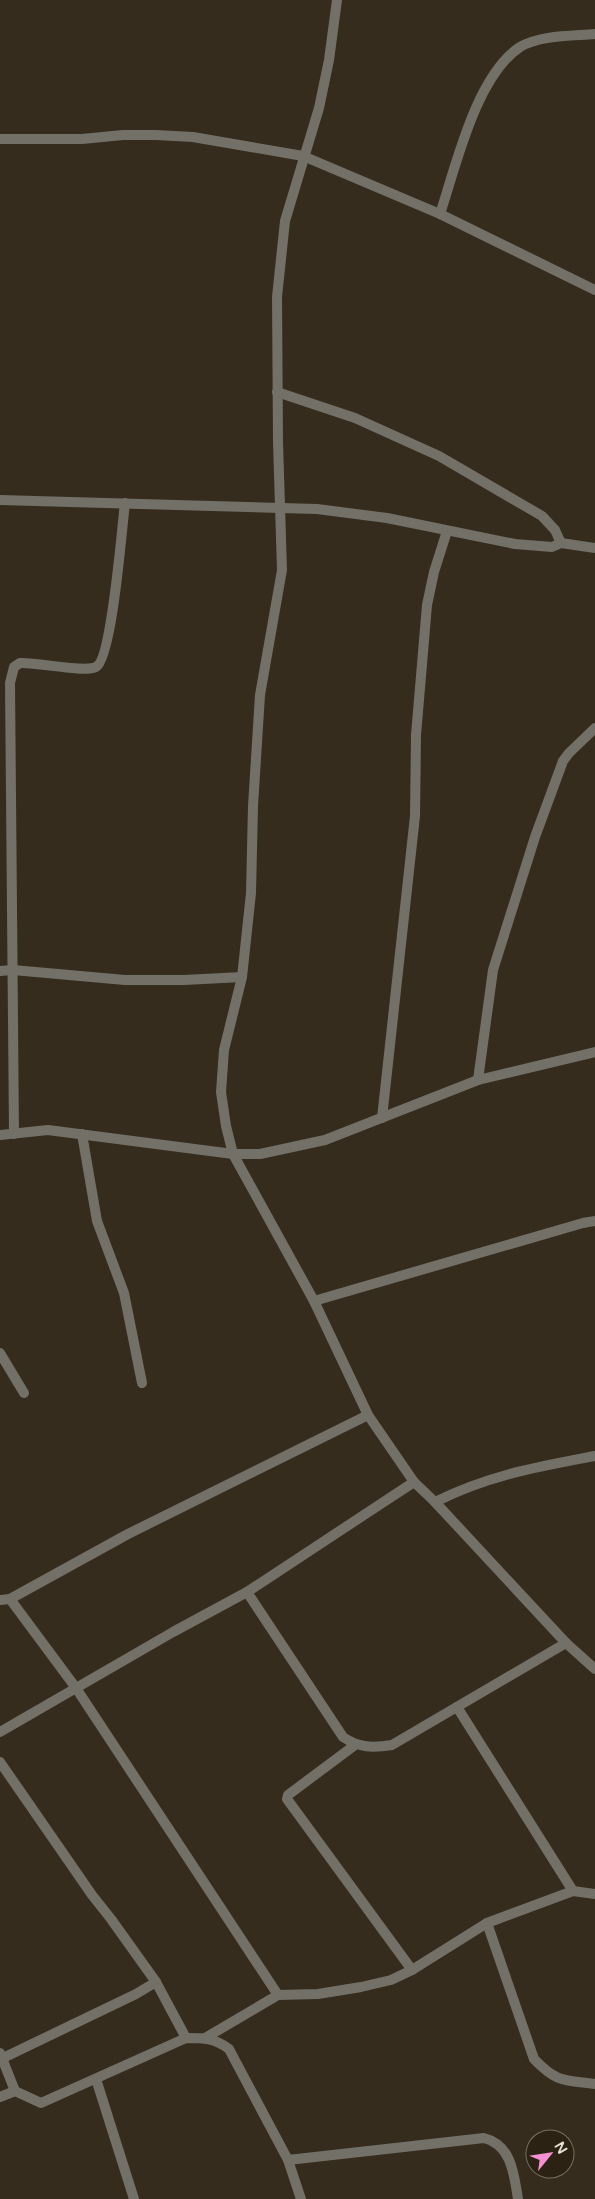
<svg xmlns="http://www.w3.org/2000/svg" width="595" height="2199" font-family="'Varela Round',sans-serif">
	<style>
		.lines { fill: none; stroke-linecap: round; stroke-linejoin: round }
		.street { stroke: #737068; stroke-width: 10 }
	</style>
	<rect width="100%" height="100%" fill="#352c1d"/>
	<g class="lines">
		<!-- street -->
		<g class="street">
			<path d="M337 0 329 60 319 108 285 221 277 297 278 442 282 570 260 695 253 806 251 893 242 977 224 1050 221 1092 226 1126 233 1154 314 1301 368 1415 414 1482 435 1502 566 1643 595 1669"/>
			<path d="M0 139H82L123 135H156L193 137 303 156 440 214 595 290"/>
			<path d="M440 214C456 166 476 76 520 47 540 35 572 36 595 34"/>
			<path d="M277 392 355 418 439 456 542 516 555 530 561 543"/>
			<path d="M0 500 317 509 387 518 515 544 552 547 561 543 595 548"/>
			<path d="M0 971 13 970 125 980H184L242 977"/>
			<path d="M478 1080 493 970 535 837 563 761 569 753 595 728"/>
			<path d="M382 1118 415 816 416 735 427 605 434 572 447 531"/>
			<path d="M14 1134 10 683 14 667 20 663C37 662 84 673 96 667 112 659 122 526 125 503"/>
			<path d="M82 1134 97 1221 124 1293 142 1383"/>
			<path d="M0 1135 48 1130 233 1154H260L325 1140 478 1080 595 1052"/>
			<path d="M314 1301 583 1223 595 1221"/>
			<path d="M0 1353 24 1393"/>
			<path d="M435 1502C489 1475 537 1467 595 1456"/>
			<path d="M247 1592 343 1737C359 1748 373 1748 392 1745L566 1643"/>
			<path d="M10 1599 76 1688 278 1995"/>
			<path d="M0 1600 10 1599 128 1534 368 1415"/>
			<path d="M457 1707 573 1891"/>
			<path d="M0 1732 173 1632 247 1592 414 1482"/>
			<path d="M355 1745 288 1795 287 1799 412 1970"/>
			<path d="M0 1762 92 1895 111 1919 156 1982 186 2038"/>
			<path d="M487 1923 534 2059C557 2083 564 2080 595 2084"/>
			<path d="M205 2038 278 1995 318 1994 361 1987 391 1980 412 1970 487 1923 573 1891 595 1894"/>
			<path d="M0 2053 15 2091 41 2103 186 2038C203 2038 215 2038 229 2049L288 2160 301 2199"/>
			<path d="M3 2058 136 1994 156 1982"/>
			<path d="M96 2079 134 2199"/>
			<path d="M0 2097 15 2091"/>
			<path d="M288 2160 484 2138C512 2145 514 2175 518 2199"/>
		</g>
	</g>
	<!-- north arrow -->
	<g transform="translate(550 2154) rotate(60)"><circle r="24" fill="#2b2213" stroke="#756e61"/>
	<path d="M0-4L9 19L0 12L-9 19Z" fill="#f591d2"/>
	<text y="-8" font-size="14" font-weight="bold" text-anchor="middle" fill="#e4dfd5">N</text>
	</g>
</svg>
